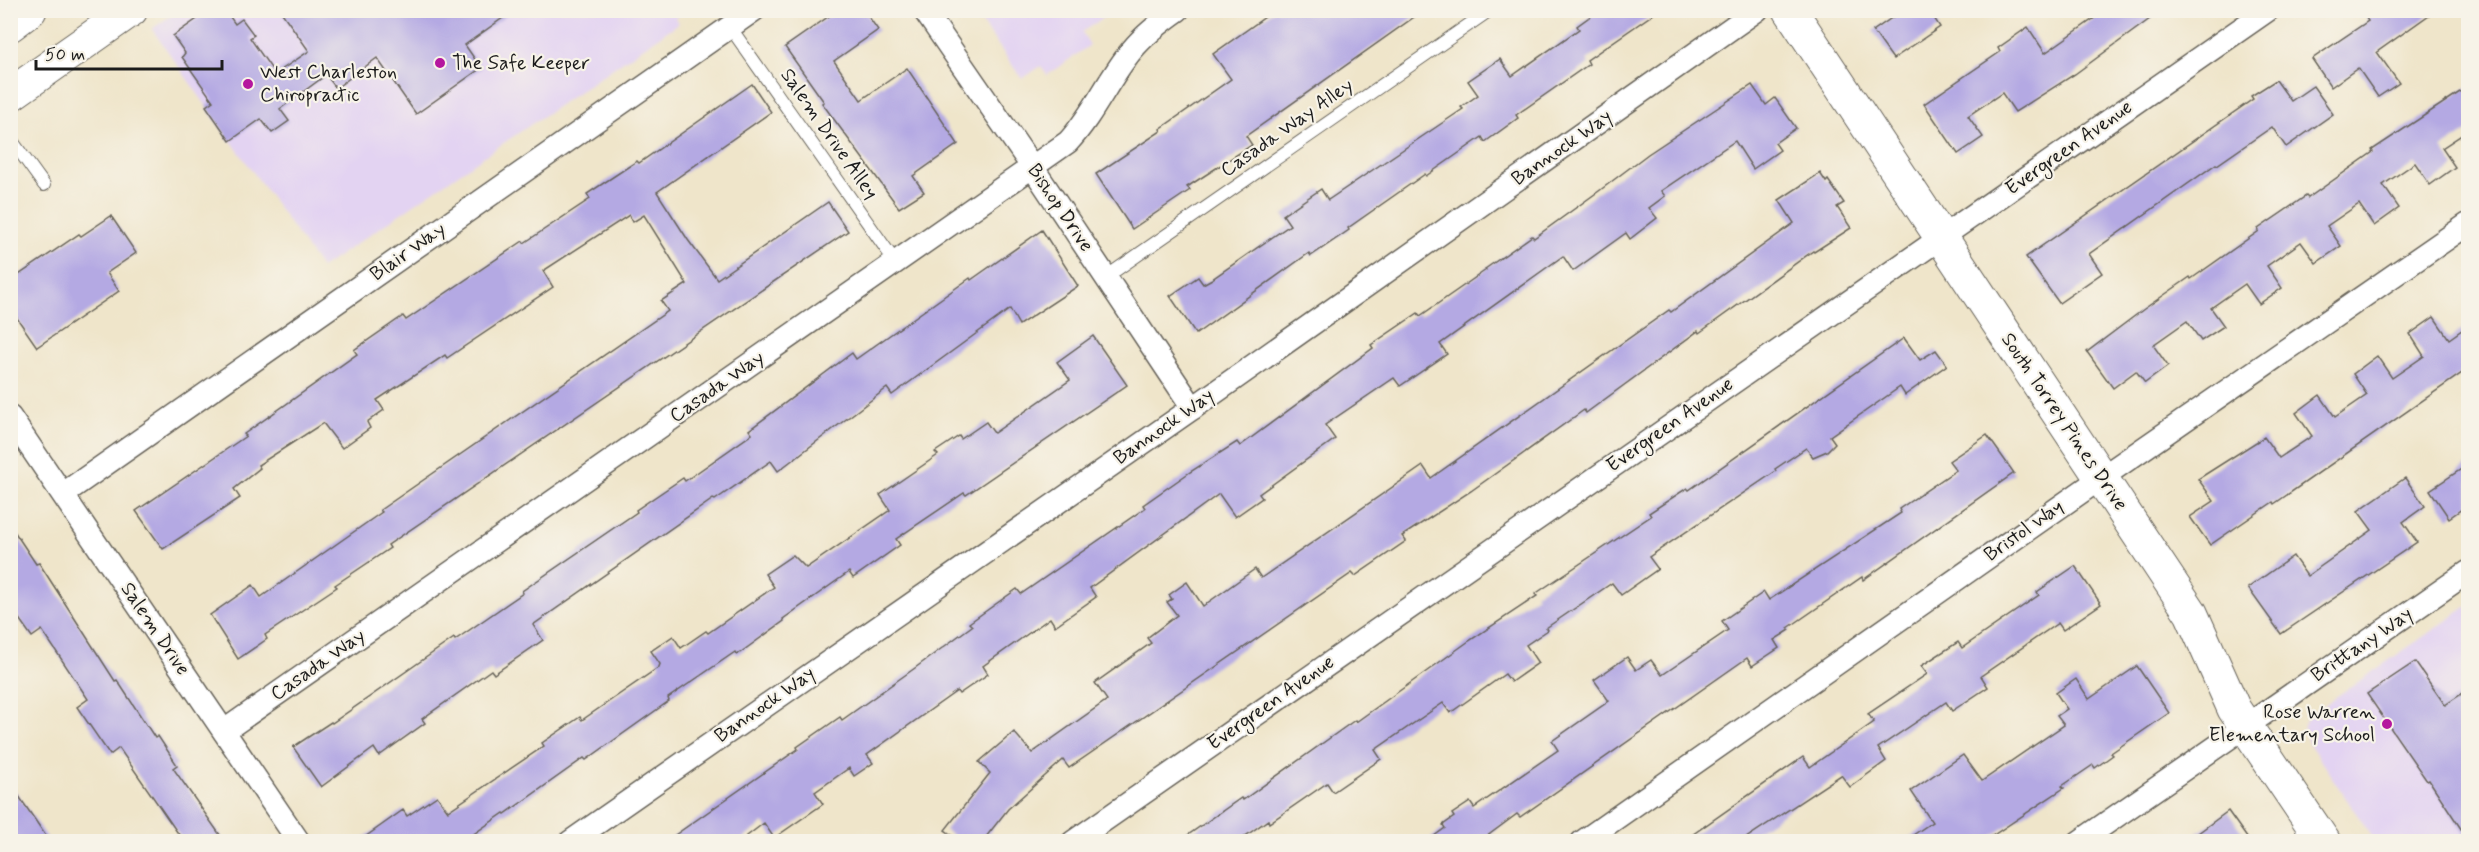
<svg xmlns="http://www.w3.org/2000/svg" width="2479" height="852" font-family="Mynerve,sans-serif">
	<style>
		.built { fill: #e3d3f2 }
		.building { fill: #b4a9e3 }
		.lines { fill: none; stroke-linecap: round; stroke-linejoin: round }
		.lane-casing { stroke: #666259; stroke-width: 14 }
		.street-casing { stroke: #666259; stroke-width: 25 }
		.secondary-casing { stroke: #666259; stroke-width: 35 }
		.primary-casing { stroke: #666259; stroke-width: 35 }
		.lane { stroke: #fff; stroke-width: 12 }
		.street { stroke: #fff; stroke-width: 22 }
		.secondary { stroke: #fff; stroke-width: 33 }
		.primary { stroke: #fff; stroke-width: 33 }
		.poi-dot { fill: #b5179e; stroke: #f7f3e8; stroke-width: 2 }
		.labels { text-anchor: middle; dominant-baseline: central; stroke-width: 4.5; stroke-linejoin: round; paint-order: stroke }
		.poi-label { font-size: 20px; fill: #1c1c1c; stroke: #f7f3e8; text-anchor: start }
		.street-label { font-size: 20px; fill: #1c1c1c; stroke: #f7f3e8 }
	</style>
	<rect width="100%" height="100%" fill="#f7f3e8"/>
	<filter id="ink" filterUnits="userSpaceOnUse"><feTurbulence type="fractalNoise" baseFrequency=".0167" numOctaves="2"/><feDisplacementMap in="SourceGraphic" scale="12" xChannelSelector="R" yChannelSelector="G"/><feConvolveMatrix kernelMatrix="1 2 1 2 8 2 1 2 1" color-interpolation-filters="sRGB"/></filter>
	<filter id="wash" filterUnits="userSpaceOnUse"><feTurbulence type="fractalNoise" baseFrequency=".008" numOctaves="4" result="noise"/><feDisplacementMap in="SourceGraphic" scale="24" xChannelSelector="R" yChannelSelector="G"/><feGaussianBlur stdDeviation="1.35" result="paint"/><feColorMatrix in="noise" values="0 0 0 0 0 0 0 0 0 0 0 0 0 0 0 0 0 1.4 0 .05"/><feComposite in="paint" operator="in"/></filter>
	<g filter="url(#wash)">
		<rect width="100%" height="100%" fill="#efe5ca"/>
		<!-- built -->
		<g class="built">
			<path d="M179 10 686 11 675 18 679 23 321 268 152 29Z"/>
			<path d="M974 11H1113L1082 32 1090 45 1047 75 1041 66 1022 79Z"/>
			<path d="M2468 606V841H2375L2308 742 2303 728 2306 720 2314 712Z"/>
		</g>
		<g id="blocks">
			<!-- building -->
			<g class="building">
				<path d="M210 10H225L235 24 242 19 254 35 250 38 275 74 309 51 280 10H514L465 45 481 68 416 114 377 58 336 88 326 75 280 109 289 121 272 133 261 119 230 141 206 106 213 101 182 57 185 53 173 36Z"/>
				<path d="M838 10H864L878 30 834 61 861 100 907 68 958 144 913 176 924 192 899 208 822 103 824 102 785 47Z"/>
				<path d="M1275 10H1424L1246 136 1252 145 1187 187 1190 190 1132 229 1096 174 1161 131 1160 129 1231 79 1213 54Z"/>
				<path d="M1599 10H1659L1587 60 1589 64 1516 115 1518 118 1485 142 1482 137 1426 176 1425 174 1348 228 1349 230 1311 256 1309 253 1196 334 1170 296 1198 277 1203 284 1212 279 1290 225 1283 215 1321 189 1328 200 1463 109 1461 107 1478 95 1468 81 1500 59 1512 76 1579 29 1577 26Z"/>
				<path d="M1903 10H1929L1940 27 1893 59 1873 31Z"/>
				<path d="M2106 10H2162L2075 74 2015 112 2002 93 1968 116 1983 137 1958 154 1924 104 2000 52 1998 48 2028 27 2045 53Z"/>
				<path d="M2377 10H2436L2377 52 2399 83 2378 97 2358 68 2331 87 2312 59 2368 21 2366 18Z"/>
				<path d="M2276 80 2291 101 2313 86 2333 114 2286 147 2272 127 2217 165 2216 164 2089 254 2102 273 2059 303 2026 257 2253 99 2251 96Z"/>
				<path d="M752 84 771 112 657 192 688 240 717 279 828 202 848 231 388 545 390 548 335 585 337 587 265 635 267 639 238 659 210 615 253 585 261 597 382 512 380 510 668 311 661 301 687 284 644 215 633 222 629 215 543 271 553 287 447 358 445 355 377 400 384 410 367 422 370 428 342 448 323 423 258 465 260 468 234 489 240 498 163 549 136 511 246 436 244 434 357 354 354 350 403 316 406 320 523 241 524 243 590 199 587 194 637 161 639 163Z"/>
				<path d="M1752 85 1766 105 1775 98 1796 128 1775 143 1780 150 1753 169 1735 141 1661 191 1665 196 1649 208 1657 218 1630 239 1626 233 1573 271 1563 256 1440 344 1447 354 1400 386 1394 378 1325 425 1335 439 1259 494 1262 498 1235 517 1219 494 1090 588 1096 597 1055 626 1050 618 983 666 988 674 959 694 957 691 867 755 873 763 854 776 849 768 815 792 823 804 774 838 764 823 739 842H665L798 749 797 747 840 717 842 720 915 668 972 626 969 623 1017 589 1021 594 1145 508 1143 505 1190 472 1237 442 1240 446 1373 348 1371 345 1418 313 1420 316 1486 270 1485 269 1532 236 1534 238 1599 191 1648 154Z"/>
				<path d="M2469 86V130L2442 148 2455 167 2430 185 2415 163 2383 185 2399 208 2374 226 2359 204 2327 226 2341 246 2316 263 2301 242 2267 266 2282 288 2259 304 2245 284 2211 308 2224 326 2201 341 2187 321 2153 345 2168 366 2145 383 2136 371 2113 388 2087 352 2144 309 2190 277 2191 279 2259 231 2258 229 2306 196 2308 198 2373 152 2372 150Z"/>
				<path d="M1820 173 1826 182 1828 180 1844 203 1837 207 1851 228 1814 252 1813 251 1699 333 1698 331 1586 413 1584 410 1471 491 1402 536 1406 541 1355 576 1352 573 1069 768 1063 760 1008 809 982 842H961L945 830 990 773 979 762 1014 732 1032 753 1107 700 1095 683 1151 643 1147 638 1177 615 1167 602 1172 599 1169 595 1187 582 1203 606 1255 569 1261 578 1423 466 1431 478 1669 310 1671 312 1794 223 1779 200Z"/>
				<path d="M111 216 136 253 107 273 119 291 37 347 10 308V281L79 234 81 236Z"/>
				<path d="M1042 230 1078 286 1019 325 1010 309 892 395 887 388 778 471 771 461 715 500 713 499 533 625 543 640 494 674 491 670 422 719 425 723 379 756 374 748 321 787 293 747 331 722 332 723 454 638 455 640 523 593 522 591 637 512 636 510 683 478 685 481 752 434 749 430 852 353 856 359 970 278 971 280Z"/>
				<path d="M2434 317 2449 339 2469 325V368L2274 504 2273 502 2210 545 2190 517 2214 501 2198 479 2264 437 2279 458 2312 436 2296 413 2320 395 2335 417 2367 395 2353 374 2377 356 2392 378 2424 356 2410 334Z"/>
				<path d="M1093 336 1127 385 966 495 964 493 896 539 900 545 853 578 849 572 783 619 784 621 737 655 735 652 668 698 669 701 586 760 584 758 505 814 504 813 462 842H358L403 810 407 816 437 796 448 811 544 746 542 743 580 717 582 720 659 667 660 664 651 651 673 636 681 648 706 631 708 633 774 587 765 574 793 555 806 568 890 510 880 495 938 455 935 452 959 436 961 439 986 422 994 433 1070 380 1057 362Z"/>
				<path d="M1904 338 1920 360 1936 350 1947 365 1905 395 1900 387 1830 436 1835 443 1827 451 1813 457 1806 448 1775 469 1776 471 1649 557 1658 569 1621 595 1612 583 1546 628 1548 630 1526 645 1538 663 1511 682 1505 674 1450 713 1443 703 1375 750 1381 759 1333 792 1327 783 1269 823 1268 820 1237 842H1178L1241 798 1243 800 1355 720 1356 722 1469 641 1537 596 1535 594 1651 516 1649 513 1687 488 1689 490Z"/>
				<path d="M1987 435 2014 473 1863 580 1862 577 1788 628 1790 630 1774 640 1779 648 1752 666 1747 658 1520 817 1517 814 1479 842H1426L1445 828 1443 825 1454 817 1452 814 1470 802 1474 808 1558 750 1552 741 1609 701 1594 680 1627 657 1636 670 1651 660 1662 675 1728 630 1722 621 1764 592 1769 600 1901 513 1899 509 1956 470 1949 461Z"/>
				<path d="M2469 464V504L2449 518 2430 490Z"/>
				<path d="M2405 478 2425 506 2403 522 2417 542 2281 634 2248 588 2293 556 2307 576 2372 530 2358 511Z"/>
				<path d="M10 525 36 564 39 563 115 681 117 680 155 738 158 736 177 765 173 768 225 842H184L119 748 110 755 77 707 88 699 42 630 32 637 10 606Z"/>
				<path d="M2075 566 2101 604 2063 630 2058 623 1981 676 1988 687 1952 711 1946 702 1878 748 1886 761 1850 787 1841 775 1740 842H1682L1803 757 1810 767 1874 722 1868 714 1927 674 1921 666 1958 642 1962 648 2039 595 2037 592Z"/>
				<path d="M2415 662 2445 705 2469 689V841L2429 780 2427 781 2367 694Z"/>
				<path d="M2137 666 2169 713 2111 753 2113 755 2095 768 2093 765 2062 786 2064 788 1983 842H1903L1932 822 1911 791 1963 755 1982 781 2064 725 2057 716 2067 709 2056 693 2076 679 2089 699Z"/>
				<path d="M10 783 50 842H10Z"/>
				<path d="M2228 811 2250 842H2186Z"/>
			</g>
		</g>
	</g>
	<g filter="url(#ink)">
		<use href="#blocks" fill-opacity="0" stroke="#666259" stroke-width="1.5"/>
		<g class="lines">
			<defs>
				<g id="lane">
					<path d="M730 27 896 263"/>
					<path d="M10 138 44 185"/>
					<path d="M1106 277 1490 10"/>
				</g>
				<g id="street">
					<path d="M924 10 1033 168 1193 408"/>
					<path d="M10 417 299 842"/>
					<path d="M63 494 754 10"/>
					<path d="M224 731 1068 142C1094 114 1108 79 1132 50 1145 34 1161 22 1178 10"/>
					<path d="M570 842 1193 408 1757 10"/>
					<path d="M1073 842 2268 10"/>
					<path d="M1582 842 2101 478 2468 224"/>
					<path d="M2079 842 2468 572"/>
				</g>
				<path id="secondary" d="M1790 10 2191 613 2234 709 2324 842"/>
				<g id="primary">
					<path d="M10 25 30 10"/>
					<path d="M10 95 131 10"/>
				</g>
			</defs>
			<!-- lane casing -->
			<use href="#lane" class="lane-casing"/>
			<!-- street casing -->
			<use href="#street" class="street-casing"/>
			<!-- secondary casing -->
			<use href="#secondary" class="secondary-casing"/>
			<!-- primary casing -->
			<use href="#primary" class="primary-casing"/>
			<!-- lane -->
			<use href="#lane" class="lane"/>
			<!-- street -->
			<use href="#street" class="street"/>
			<!-- secondary -->
			<use href="#secondary" class="secondary"/>
			<!-- primary -->
			<use href="#primary" class="primary"/>
		</g>
	</g>
	<!-- markers -->
	<g class="poi-dot">
		<circle cx="440" cy="63" r="6"/>
		<circle cx="248" cy="84" r="6"/>
		<circle cx="2387" cy="724" r="6"/>
	</g>
	<g class="labels">
		<!-- poi labels -->
		<g class="poi-label">
			<text x="452" y="63">The Safe Keeper</text>
			<text x="260" y="72">West Charleston<tspan x="260" dy="23">Chiropractic</tspan></text>
			<text x="2375" y="712" text-anchor="end">Rose Warren<tspan x="2375" dy="23">Elementary School</tspan></text>
		</g>
		<!-- street labels -->
		<g class="street-label">
			<text transform="translate(1287 128) rotate(-35)">Casada Way Alley</text>
			<text transform="translate(829 134) rotate(55)">Salem Drive Alley</text>
			<text transform="translate(1562 148) rotate(-35)">Bannock Way</text>
			<text transform="translate(2069 148) rotate(-35)">Evergreen Avenue</text>
			<text transform="translate(1060 208) rotate(56)">Bishop Drive</text>
			<text transform="translate(408 252) rotate(-35)">Blair Way</text>
			<text transform="translate(717 387) rotate(-35)">Casada Way</text>
			<text transform="translate(2064 422) rotate(56)">South Torrey Pines Drive</text>
			<text transform="translate(1670 425) rotate(-35)">Evergreen Avenue</text>
			<text transform="translate(1164 427) rotate(-35)">Bannock Way</text>
			<text transform="translate(2024 531) rotate(-35)">Bristol Way</text>
			<text transform="translate(155 629) rotate(56)">Salem Drive</text>
			<text transform="translate(2362 645) rotate(-34)">Brittany Way</text>
			<text transform="translate(318 665) rotate(-35)">Casada Way</text>
			<text transform="translate(1271 703) rotate(-35)">Evergreen Avenue</text>
			<text transform="translate(765 705) rotate(-35)">Bannock Way</text>
		</g>
	</g>
	<!-- margin -->
	<rect width="2479" height="852" fill="none" stroke="#f7f3e8" stroke-width="36"/>
	<!-- scale -->
	<path d="M36 60v9h186v-9" fill="none" stroke="#1c1c1c" stroke-width="3"/>
	<text x="45" y="60" font-size="18" fill="#1c1c1c" stroke="#f7f3e8" stroke-width="4.5" paint-order="stroke">50 m</text>
</svg>
